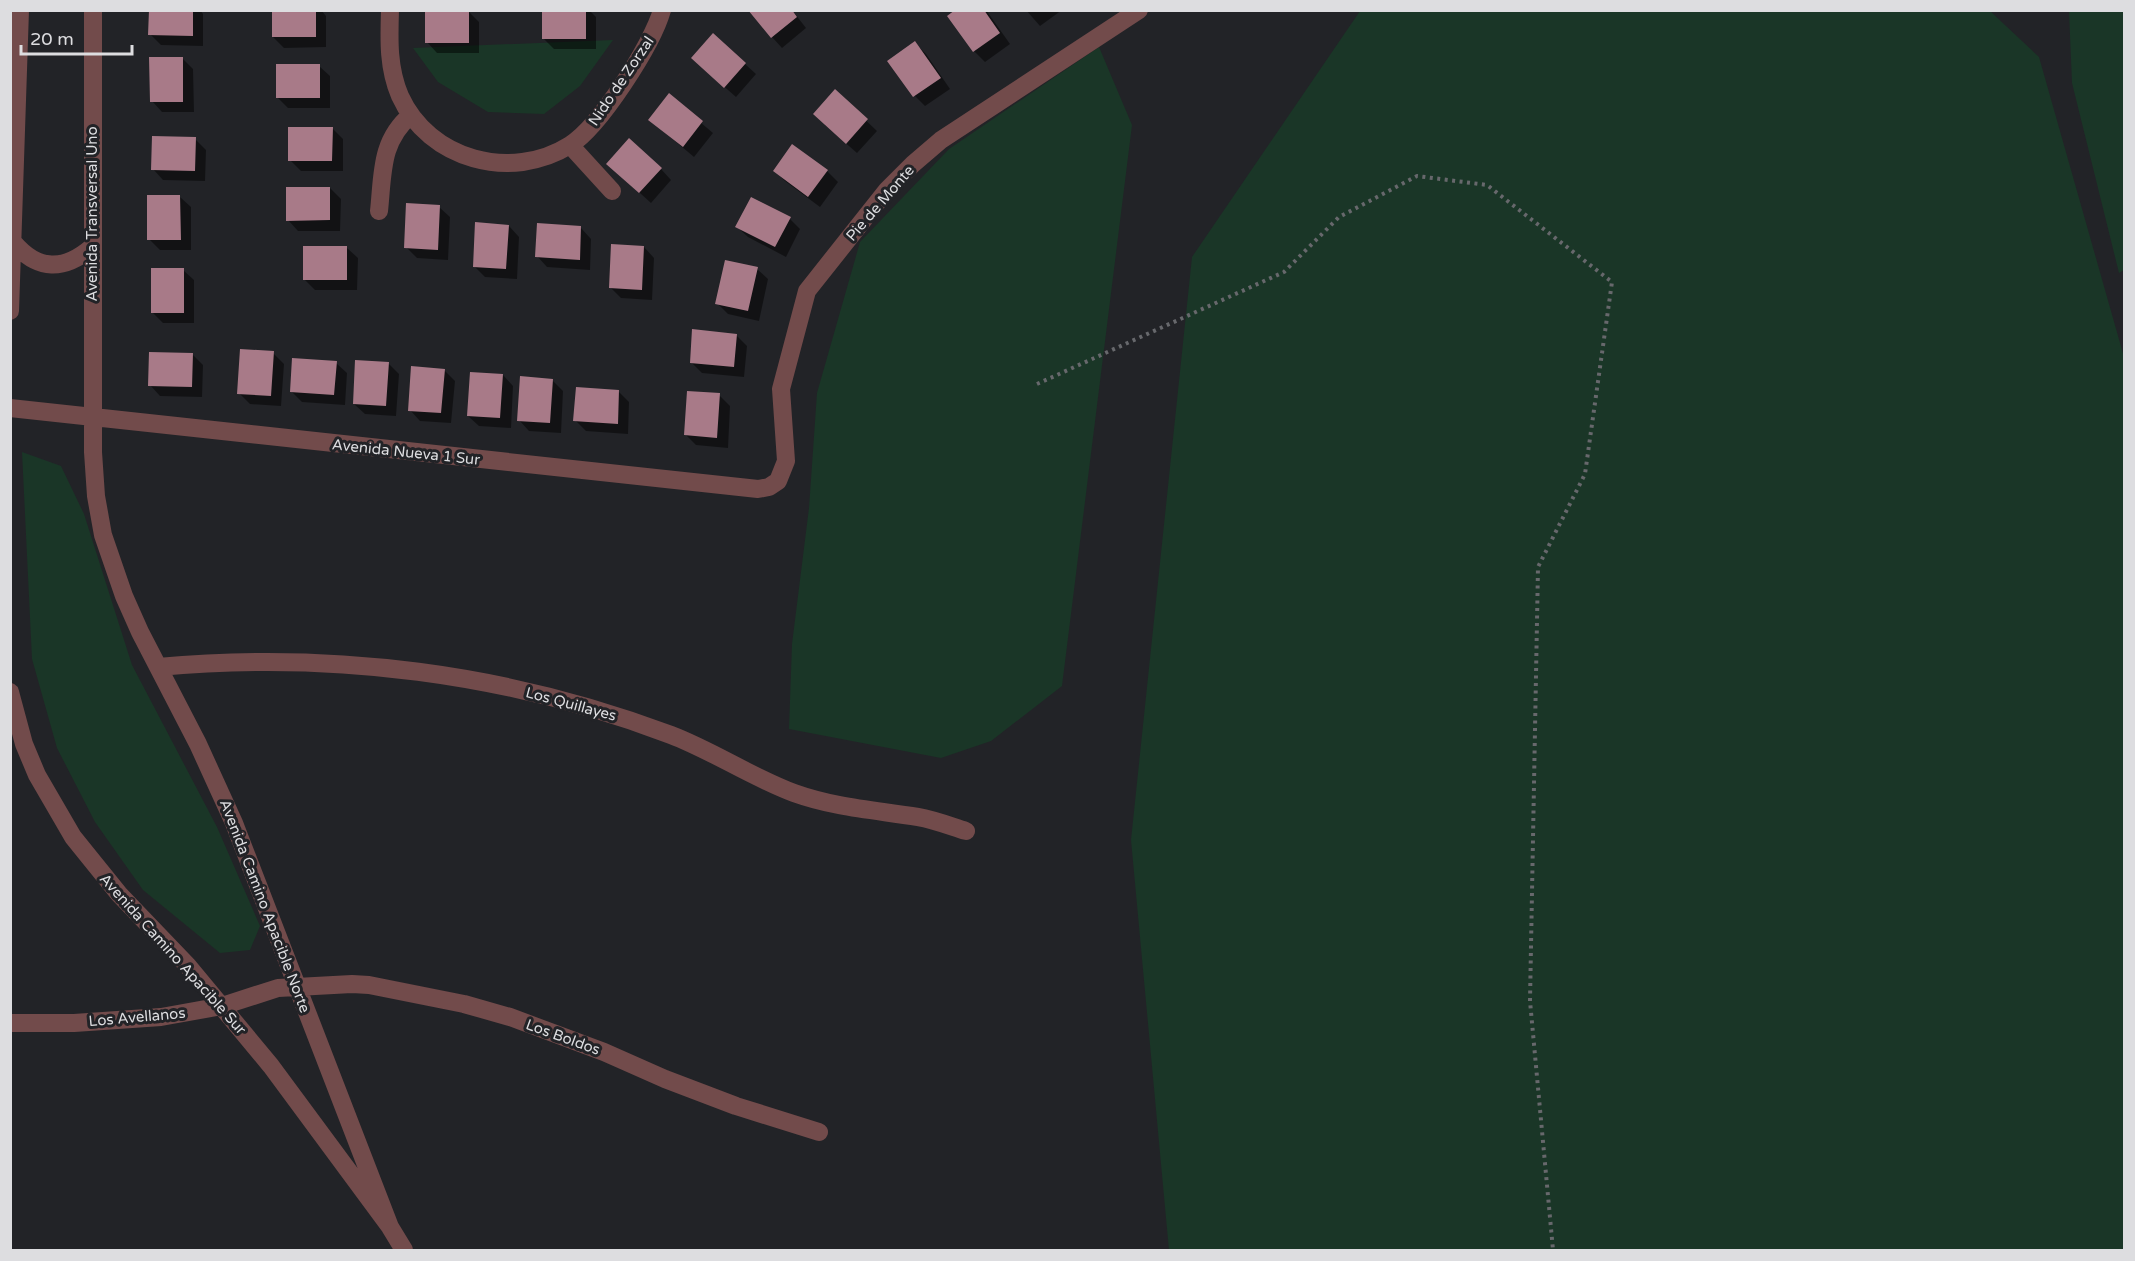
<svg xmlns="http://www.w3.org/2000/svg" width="2135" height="1261" font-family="'Varela Round',sans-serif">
<rect width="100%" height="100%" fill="#222327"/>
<!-- green -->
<path fill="#1a3627" d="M1360 11H1990L2039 57 2124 357V1250H1169L1131 840 1192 257Z
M2069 11H2124V270L2119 273 2072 83Z
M613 40 580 86 544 114 488 112 438 82 413 48Z
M1099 47 1132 125 1062 686 991 741 941 758 789 729 792 644 809 508 817 393 860 242 949 149Z
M22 452 61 466 84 514 132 665 217 827 260 926 250 950 220 953 143 890 95 822 57 748 32 659Z"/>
<!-- shadow -->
<path fill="#0007" d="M150 10H200L203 14V46L161 45 150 34Z
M273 10H321L326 16V47L284 48 273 37Z
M543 10H589L596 17V49H554L543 38Z
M792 10 806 28 782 48 772 37Z
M958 10H986L1010 44 985 62 974 51 949 16Z
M1026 10H1062L1040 26Z
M468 11 479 22V53H437L427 42Z
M915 43 926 54 950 89 925 106 915 96Z
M183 59 193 69 194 112H162L152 101Z
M745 64 756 74 736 97 703 68Z
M319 66 330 76V108H288L277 97Z
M835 91 877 131 857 153 825 125Z
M669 96 713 133 694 157 650 120Z
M332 128 343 139V171H301L290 160Z
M195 139 206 150 205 181 163 180 153 169Z
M793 146 827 171 838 182 820 207 785 181 775 171Z
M661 169 671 180 651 203 619 174Z
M330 188 341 199 340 231H298L288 220Z
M180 197 191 207V250H160L149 239Z
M439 207 450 217 448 260 417 258 406 247Z
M790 219 800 229 786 257 748 237 737 227Z
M509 226 519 237 517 279 485 277 474 266Z
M581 228 591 239 590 270 547 267 537 256Z
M644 247 654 258 652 300 621 298 610 287Z
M347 248 358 258 357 290H315L304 279Z
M757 269 768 279 759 321 728 314 717 303Z
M183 270 194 280V323H163L152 312Z
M736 335 747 346 744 377 702 373 691 362Z
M273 353 284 364 281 406 250 404 239 393Z
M193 355 203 365 202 397 160 396 150 385Z
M336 363 347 373 345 405 302 402 292 392Z
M388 363 399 374 396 416 365 414 354 404Z
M444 370 455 381 451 423 420 421 410 410Z
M503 375 513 386 511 428 479 426 468 416Z
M552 380 563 391 561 433 529 431 519 420Z
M619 392 629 402 628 434 586 431 575 420Z
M719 395 730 406 728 448 696 445 686 435Z"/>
<!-- building -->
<path fill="#a87a88" d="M149 10H193V36L148 35Z
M272 10H316V37H272Z
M425 10H469V43H425Z
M542 10H586V39H542Z
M748 10H792L797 17 771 38Z
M955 10H984L1000 33 973 52 947 16Z
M713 33 746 63 724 88 691 58Z
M915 41 941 78 913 97 887 61Z
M149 57H183V102H150Z
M276 64H320V98H276Z
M835 89 868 119 846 144 813 114Z
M669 93 703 121 683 147 648 120Z
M288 127H333L332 161H288Z
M152 136 196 137 195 171 151 170Z
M629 138 662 168 639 193 606 164Z
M792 144 828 170 808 197 773 171Z
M286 187H330V220L286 221Z
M147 195H180L181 240H147Z
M751 197 791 217 775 247 735 227Z
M406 203 440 205 438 250 404 248Z
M475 222 509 225 506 269 473 267Z
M537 223 581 226 580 260 535 257Z
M611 244 644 246 642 290 609 288Z
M303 246H347V280H303Z
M725 260 758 267 748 311 715 304Z
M151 268H184V313H151Z
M692 329 737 334 734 367 690 363Z
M240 349 274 351 271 396 237 394Z
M149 352 193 353 192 387 148 386Z
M292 358 337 361 334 395 290 392Z
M355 360 389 362 386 406 353 404Z
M411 366 445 369 441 413 408 411Z
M470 372 503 374 500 418 467 416Z
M520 376 553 379 550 423 517 421Z
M576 387 619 390 618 424 573 421Z
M687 391 720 393 717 438 684 435Z"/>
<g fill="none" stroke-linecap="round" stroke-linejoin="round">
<!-- path -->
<path stroke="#67686c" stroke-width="4" stroke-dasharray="3 4.5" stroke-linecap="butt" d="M1037 384 1284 272 1339 217 1417 176 1487 185 1612 282 1585 474 1538 567 1530 1001 1553 1250"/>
<!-- minor -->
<path stroke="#724b4b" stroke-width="18" d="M93 10V452L96 496 103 535 124 596 140 632 198 744 234 823 390 1227
M390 10C389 40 388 68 400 96 429 160 511 182 570 145 600 126 652 45 662 10
M570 145 612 191
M379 211C383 174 380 141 411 115
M14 243C38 271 64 271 92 247
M10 311 20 10
M10 408 758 489 769 487 778 481 786 461 781 389 807 291 887 190 913 164 941 140 1139 10
M158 667C332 651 507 673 671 735 713 751 751 777 794 793 836 808 875 810 918 817 935 820 950 826 966 831
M10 692 24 744 37 775 73 837 119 894 188 966 271 1066 390 1227 404 1250
M10 1023H74L161 1017 222 1006 278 988 352 984 369 985 464 1004 510 1017 604 1052 665 1079 736 1106 819 1132"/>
</g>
<g text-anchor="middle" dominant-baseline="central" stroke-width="6" stroke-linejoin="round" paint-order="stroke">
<!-- street labels -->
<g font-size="15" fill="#dddde0" stroke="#222327">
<text transform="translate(621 81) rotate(-56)">Nido de Zorzal</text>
<text transform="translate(880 203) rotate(-49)">Pie de Monte</text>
<text transform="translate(92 214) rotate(-90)">Avenida Transversal Uno</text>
<text transform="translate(406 452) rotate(6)">Avenida Nueva 1 Sur</text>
<text transform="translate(571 704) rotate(15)">Los Quillayes</text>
<text transform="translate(265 906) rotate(69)">Avenida Camino Apacible Norte</text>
<text transform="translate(173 954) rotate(48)">Avenida Camino Apacible Sur</text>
<text transform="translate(137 1017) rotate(-5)">Los Avellanos</text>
<text transform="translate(563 1037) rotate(20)">Los Boldos</text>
</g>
</g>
<!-- border -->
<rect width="2135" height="1261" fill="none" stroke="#dddde0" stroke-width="24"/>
<!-- scale -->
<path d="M21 45v9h111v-9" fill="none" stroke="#dddde0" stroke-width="3"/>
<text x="30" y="45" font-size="18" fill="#dddde0" stroke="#222327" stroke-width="4.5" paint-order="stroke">20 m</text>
</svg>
